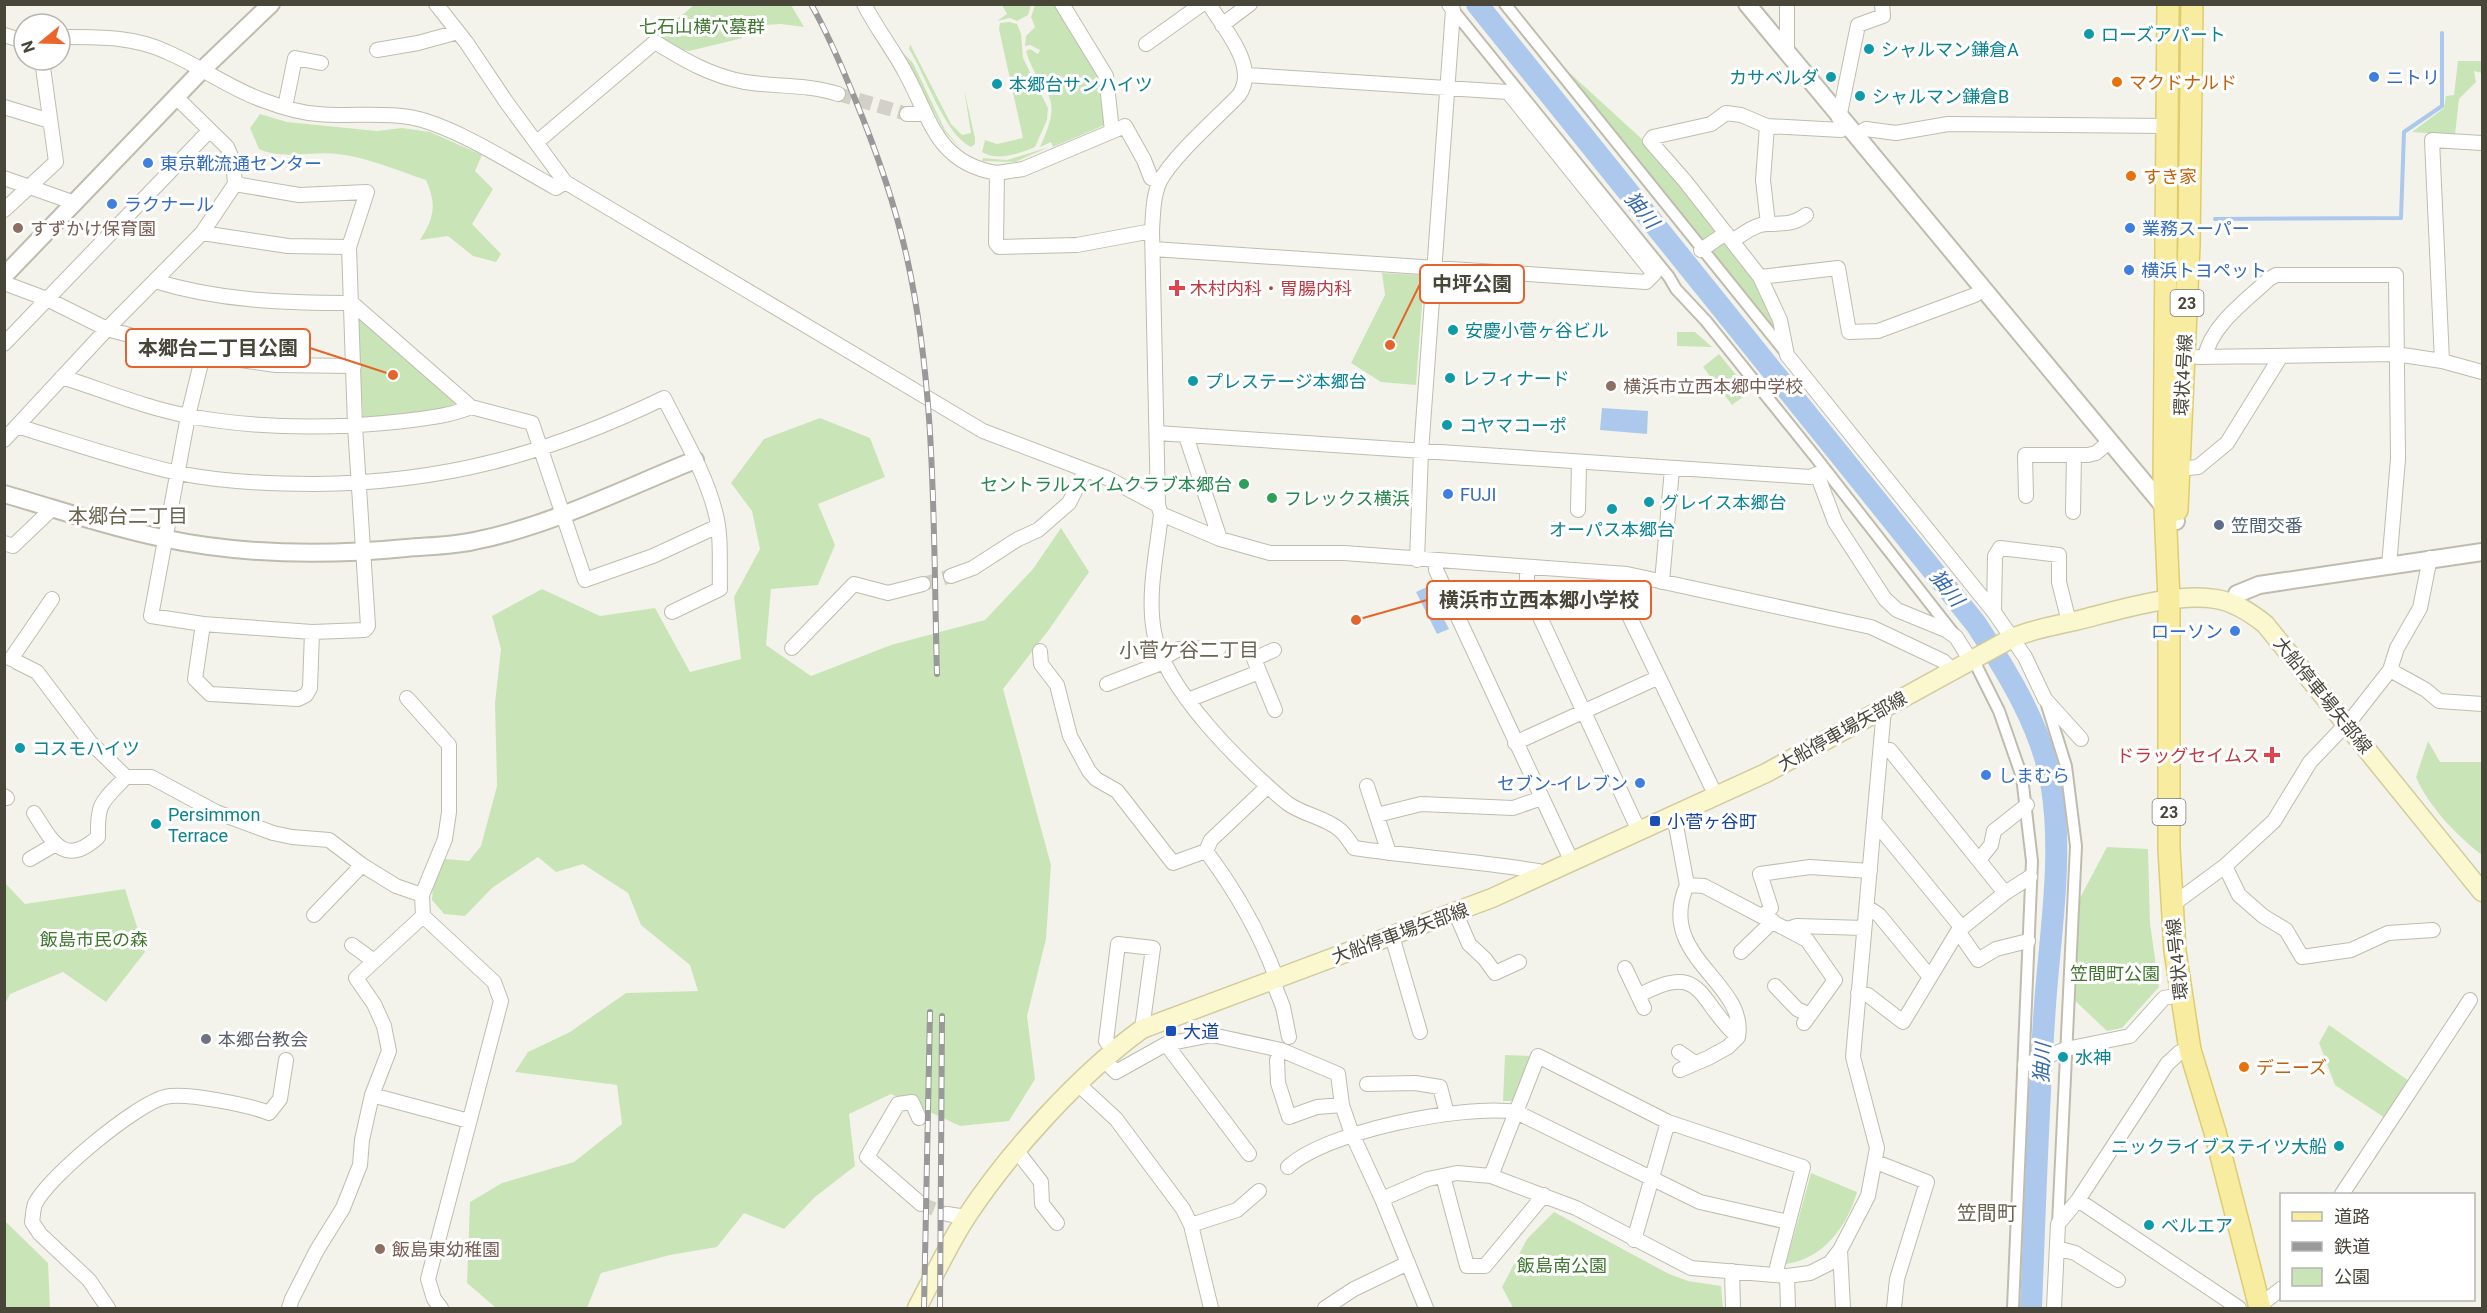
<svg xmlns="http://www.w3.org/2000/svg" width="2487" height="1313" font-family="Roboto,'Noto Sans JP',sans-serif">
<rect width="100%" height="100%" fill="#f4f3eb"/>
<!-- green -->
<path fill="#c9e5b7" d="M694 5H791L804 27 781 24 765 25 739 39 689 51 672 48 657 36Z
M1002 5H1031L1028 15 1017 21 1010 18 997 21 1007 14Z
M1035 5H1059L1102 78 1107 124 1053 147 1051 142 1040 147C1067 89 1040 98 1026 51L1030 49 1038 54 1040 50 1030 45 1025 46 1026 36 1035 27 1031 17Z
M1009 22 1017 24 1021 34 1023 58 1048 108 1047 120 1035 147C1020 153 998 162 982 152L985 140 997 144 1023 138 999 29 1000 23Z
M910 44 951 124 962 135 971 133 964 89 975 138V144L971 147C945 135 925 74 909 49Z
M901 51 913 63 945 130 964 152 944 131Z
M1550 55 1644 141 1721 233 1702 246Z
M2458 61H2482V73L2474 71 2476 82 2459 99 2455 135 2412 132 2444 108 2446 96 2454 95Z
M260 114 287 122 377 131 402 128 430 132 482 155 475 171 493 189 472 224 501 254 496 262 473 256 448 236 420 240C434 218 437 205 426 180 398 171 367 157 337 154 311 151 282 160 259 149L250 128Z
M1049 147 1015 162 982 161 983 158 1007 160Z
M1725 238 1761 289 1782 344 1705 250Z
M1382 273 1422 275 1424 278 1416 385 1381 382 1351 363 1385 295Z
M359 317 455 398 456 405C434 418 389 416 363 418L357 321Z
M1677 332H1695L1712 347 1677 346Z
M1719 354 1750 392 1732 405 1703 367Z
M820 418 870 438 885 477 818 504 835 545 818 585 771 589 766 645 811 676 891 645 985 620 1033 569 1061 528 1089 572 1048 631 1003 689 1051 865 1046 939 1027 1016 1035 1079 1009 1121 960 1126 891 1094 849 1114 855 1166 815 1197 784 1229 744 1213 717 1247 670 1255 601 1273 587 1308H496L467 1283 470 1202 502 1183 574 1162 622 1124 617 1085 515 1072 528 1052 570 1032 626 993 698 991 690 965 641 925 628 893 583 864 556 872 538 857 492 888 465 916 444 914 432 900 433 885 445 859 469 861 481 846 497 786 495 703 501 649 492 616 542 589 600 616 655 608 690 672 741 659 734 597 760 549 752 511 731 483 764 439Z
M2428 741 2440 762H2482V855C2458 837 2428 806 2416 777Z
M2107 847 2148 849 2150 923 2159 987 2122 1028 2107 1031 2071 997 2080 898Z
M5 883 25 904 125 889 145 952 106 1002 63 972 10 994 5 1004Z
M2329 1025 2409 1081 2385 1118 2335 1085 2319 1043Z
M1505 1055 1532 1056 1513 1101H1503Z
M1811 1173 1857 1192C1847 1227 1823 1259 1786 1264Z
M1554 1212 1669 1274 1688 1281 1721 1286 1723 1308H1513L1502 1287 1527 1239Z
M4 1220 48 1263 50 1308H5Z"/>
<!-- water -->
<path fill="#acc8ec" d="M1602 408 1648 411 1647 434 1600 430Z
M1427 587 1449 629 1437 634 1416 592Z"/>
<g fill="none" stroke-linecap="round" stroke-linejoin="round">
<!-- stream -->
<path stroke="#acc8ec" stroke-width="4" d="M2215 219 2401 218 2404 132 2442 106V33"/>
<!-- river -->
<path stroke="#acc8ec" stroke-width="22" d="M1477 4 1976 624C2008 673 2043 729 2052 788 2063 859 2050 934 2045 1005 2038 1106 2035 1207 2031 1308"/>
<!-- minor-tunnel -->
<path stroke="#d2d0c7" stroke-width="14" stroke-dasharray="14 7" stroke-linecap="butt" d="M838 94 907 114
M923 584 951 576
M921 1204 947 1214"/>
<defs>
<path id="pedestrian" d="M1505 4 1787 354
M1453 10 1669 277 1676 289 1706 321 1817 459 1954 634
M1977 667 1999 711 2022 777 2032 861 2013 1308
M2047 705 2066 766 2076 846 2058 1224"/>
<path id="minor" d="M436 4 466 42 507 103 565 182 983 431 1107 478 1158 505
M864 4C876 28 893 49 905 72 931 119 936 163 997 173L996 243 999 247 1077 245 1152 231
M1062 4 1106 76 1112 131
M1209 4C1224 29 1259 67 1239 95 1218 117 1173 156 1160 181 1153 195 1153 215 1152 231L1158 505 1161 514C1157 552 1147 594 1154 632 1164 690 1243 766 1287 803 1303 815 1325 817 1340 830 1345 834 1350 842 1354 848 1415 857 1477 861 1538 871L1543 875
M1222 25 1250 4
M4 35 24 41
M60 37C97 37 133 36 167 52 200 66 230 89 265 101 281 107 301 113 318 114 348 117 379 112 409 117 452 124 516 166 556 188L565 182
M1146 44 1202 4
M377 50 418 43 458 32
M1787 53V4
M4 107 50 121
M285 107 295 58 321 63
M907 114H925
M1839 118 1858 25 1883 16 1882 4
M1846 125 1841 130 1767 126 1741 115 1726 113 1711 124 1653 137 1650 141 1685 181 1760 277 1838 268 1849 332 1878 331 1975 295 1982 289
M1767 126 1763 180 1768 224
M1856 135 1866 129 1896 133 1948 124 2167 126
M537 142 655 42C684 60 711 76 745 82 776 87 808 84 838 94
M997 173 1023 169 1125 126 1144 160 1151 178 1160 181
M4 178 75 203
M4 210 56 162 42 60
M202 233 288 246 349 247
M1732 241C1743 234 1755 224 1768 224 1785 223 1792 225 1806 215
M1153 249 1646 282 1654 274 1508 92 1247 75
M1701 250 1726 233
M1760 277 1780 320 1787 355 1994 612 2025 657 2045 699 2081 739
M155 281C219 301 286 303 352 303L471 407 532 423 585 580 653 556 718 526
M4 283 47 299 107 329 203 355 276 365 354 366
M4 344 210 130
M203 355 188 416 151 616 203 624 312 632
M2198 357 2396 354 2442 361 2482 372
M2205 357C2211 325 2247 300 2269 279L2276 275H2396L2398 459 2389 566
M2442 361 2432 140 2482 143
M62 377C103 390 146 408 189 416 259 429 334 429 404 421 426 418 450 416 471 407
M17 426C70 442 124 461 178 473 222 482 269 484 314 484 443 483 548 454 664 398 682 434 705 472 715 511 722 536 719 564 720 589L672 612
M1157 433 1810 477 1817 474 1835 522 1885 599 1897 610 1946 630 1956 637 1971 661
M1186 436 1220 539
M4 440 107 329 202 233 235 184 233 161 227 147 177 98
M2179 469 2198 467 2227 443 2281 356
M2026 496 2025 455H2088L2096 453 2109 442
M1578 510 1579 463
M2073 512 2074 455
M1161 514 1220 539 1270 553H1344L1627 574 1871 627 1943 661 1953 671
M4 543 13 546 53 508
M1417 560 1421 452 1453 10 1449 4
M1436 561V570L1572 862
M1527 567V589L1639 831
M1614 573V580L1623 603 1716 796
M951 576 973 568 1018 539 1038 530 1069 503 1085 471
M1662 582 1672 469
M1994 612 1995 556 2000 548 2059 555V582L2069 622
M203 624 195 679 210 694 298 699 306 695 310 688 312 632 365 630 368 626 355 426 349 247 367 192 299 195 235 184
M792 648 854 584 888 593 923 584
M1274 650 1254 659 1275 710
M1040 651 1041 664 1057 685 1070 736 1089 771 1096 779 1117 791 1173 863 1206 851
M1163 658 1179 649 1219 648
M11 659 52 599
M17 662 37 672 90 742 126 777H151L216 812 273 833 292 837 329 840 362 865 396 886 422 895 423 916 494 982 501 1001 428 1279 434 1299 441 1308
M2390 670 2426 690 2439 701 2482 704
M1107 684 1164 662
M407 698 449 745V812L445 839 422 895
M1188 700 1259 672
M1515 743 1657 678
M1881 749 1890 750 2005 893
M1367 786 1389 853
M1267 787 1211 840 1206 851C1235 890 1259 931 1276 977
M4 796 7 798
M34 813C52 841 64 868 98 837 97 802 102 802 126 777
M1377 815 1421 804 1513 808 1542 798
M1674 815 1687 885C1655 957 1748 982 1738 1037L1728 1047 1708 1058 1680 1070
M1875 822 1962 928
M30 859 54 845
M1979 860 1991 845 1994 831 2027 805
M2225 866 2239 895 2263 916 2286 930 2302 957 2351 950 2388 933 2433 930
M1687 885 1704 886 1807 940 1835 980 1804 1023
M2172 905 2225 866 2274 821 2310 762 2354 716 2390 670 2397 648 2420 608 2430 558
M1867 907 1879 915 1930 977
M1456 914 1469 944 1485 959 1495 973 1519 962
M314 915 362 865
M1763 916 1771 908 1760 874 1810 867 1870 871
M1787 929 1797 926 1864 928
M1958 931 1978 960 1996 949 2028 941
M1392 936 1420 1032
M352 945 374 961
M1741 952 1773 921
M1625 968 1644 1008
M1272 979 1283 1007 1289 1037
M1775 986 1797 1009 1810 1015
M1858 993 1868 995 1903 1022 1958 931 2005 893 2030 877
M1638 996C1705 959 1697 1002 1738 1037
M1166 1044 1249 1154
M1114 1050 1106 1041 1118 944 1153 948 1142 1029
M2190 1050 2180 1052 2167 1064 2078 1200 2239 1308
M1679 1052 1695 1063
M1104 1060 1116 1072 1166 1044 1212 1035 1281 1050 1338 1074 1342 1105 1352 1134 1382 1199 1426 1308
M1277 1060 1278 1083 1289 1117 1317 1107 1342 1105
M2025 1065 2066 1049 2130 1036 2164 998 2180 995
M1078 1084 1116 1119 1183 1209 1191 1225 1211 1308
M1367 1084 1415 1083 1440 1087 1447 1114
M372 1095 469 1121
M919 1118 912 1102 898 1104 867 1157 921 1204
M1017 1151 1041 1182 1042 1204 1057 1223
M1876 1162 1927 1182 1897 1279 1894 1308
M1288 1167C1327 1131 1463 1104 1516 1112L1700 1202 1788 1222
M1443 1176 1467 1266H1485L1544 1195
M1491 1176 1538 1056 1668 1122 1803 1167 1775 1275
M2342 1194 2470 1000
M1382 1199 1428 1179 1457 1173 1491 1176 1576 1208 1691 1268 1787 1276 1810 1273 1830 1263 1840 1250 1868 1196 1877 1148 1853 1057 1884 709
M947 1214 966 1217
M1191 1225 1237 1210 1259 1191
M1634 1240 1668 1122
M2057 1248 2075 1253 2118 1280
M1840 1250 1843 1308
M1732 1271 1733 1308
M1787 1276 1788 1308
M2259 1306 2282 1288
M108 1308 89 1280 40 1234 32 1222C33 1217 33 1209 35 1204 49 1176 136 1104 165 1097 185 1092 249 1105 269 1113L280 1099 286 1060
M289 1308 292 1299 317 1250 343 1208 360 1165 362 1140 372 1095 389 1051 384 1026 374 1004 356 978 423 916
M1325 1308 1354 1289 1408 1263
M2054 1308 2058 1224 2078 1200"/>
<path id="tertiary" d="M1747 4 2176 521
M4 276 201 71 271 4
M4 494C57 509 108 527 162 538 242 555 325 556 406 548 428 546 452 546 474 541 550 526 623 489 695 460
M2234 605 2237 594 2259 585 2482 552"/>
<path id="secondary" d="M917 1308C933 1278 948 1245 967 1216 1010 1151 1080 1074 1142 1029L1492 898 1766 773 2012 638C2033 629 2053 626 2075 621 2116 611 2174 592 2216 599 2235 602 2251 613 2265 624L2482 892"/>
<path id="primary" d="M2168 4 2164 485 2169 600V849L2175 951 2190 1050 2215 1132 2260 1308
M2177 510 2189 245 2192 4"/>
</defs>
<!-- pedestrian casing -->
<use href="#pedestrian" stroke="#bfbcae" stroke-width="14"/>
<!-- minor casing -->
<use href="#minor" stroke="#bfbcae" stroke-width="16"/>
<!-- tertiary casing -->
<use href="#tertiary" stroke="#bfbcae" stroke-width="20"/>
<!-- secondary casing -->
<use href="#secondary" stroke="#d1cb9e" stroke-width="21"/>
<!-- primary casing -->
<use href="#primary" stroke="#ddcd71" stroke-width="24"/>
<!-- pedestrian -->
<use href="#pedestrian" stroke="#fff" stroke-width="10"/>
<!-- minor -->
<use href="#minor" stroke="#fff" stroke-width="14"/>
<!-- tertiary -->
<use href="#tertiary" stroke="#fff" stroke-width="16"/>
<!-- secondary -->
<use href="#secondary" stroke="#fbf7ce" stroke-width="18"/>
<!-- primary -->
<use href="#primary" stroke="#f8eca1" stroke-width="21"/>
<defs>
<path id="rail" d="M811 4C828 34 842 67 855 99 876 150 895 204 907 258 937 394 933 536 937 674
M924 1308 930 1012
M940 1308 942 1016"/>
</defs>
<!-- rail casing -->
<use href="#rail" stroke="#999" stroke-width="6"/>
<!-- rail -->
<use href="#rail" stroke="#fff" stroke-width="4" stroke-dasharray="11" stroke-linecap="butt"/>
</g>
<!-- markers -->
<g fill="#0f9aa8" stroke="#fff" stroke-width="2">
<circle cx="2089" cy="34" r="6"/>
<circle cx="1869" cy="49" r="6"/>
<circle cx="1831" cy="77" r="6"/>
<circle cx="997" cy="84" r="6"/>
<circle cx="1860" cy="96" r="6"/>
<circle cx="1453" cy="330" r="6"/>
<circle cx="1450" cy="378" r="6"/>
<circle cx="1193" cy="381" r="6"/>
<circle cx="1447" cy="425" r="6"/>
<circle cx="1649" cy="502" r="6"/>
<circle cx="1612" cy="509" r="6"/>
<circle cx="20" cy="748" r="6"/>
<circle cx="156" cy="824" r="6"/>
<circle cx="2063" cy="1057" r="6"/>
<circle cx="2339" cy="1146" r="6"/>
<circle cx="2149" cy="1225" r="6"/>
</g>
<g fill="#3f7fe0" stroke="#fff" stroke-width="2">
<circle cx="2374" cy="77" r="6"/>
<circle cx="148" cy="163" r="6"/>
<circle cx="112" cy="204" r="6"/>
<circle cx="2130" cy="228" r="6"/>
<circle cx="2129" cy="270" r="6"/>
<circle cx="1448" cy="494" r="6"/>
<circle cx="2235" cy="631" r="6"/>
<circle cx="1986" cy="775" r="6"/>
<circle cx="1640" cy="783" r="6"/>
</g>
<g fill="#e8710a" stroke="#fff" stroke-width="2">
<circle cx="2117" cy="82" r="6"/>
<circle cx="2131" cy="176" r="6"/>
<circle cx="2244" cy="1067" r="6"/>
</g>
<g fill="#8d6e63" stroke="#fff" stroke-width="2">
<circle cx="18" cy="228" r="6"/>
<circle cx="1611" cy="386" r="6"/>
<circle cx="380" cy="1249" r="6"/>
</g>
<g fill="#e0444e" stroke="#fff" stroke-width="2">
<path d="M1174 279h6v6h6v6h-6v6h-6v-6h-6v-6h6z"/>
<path d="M2269 746h6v6h6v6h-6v6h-6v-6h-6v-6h6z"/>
</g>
<g fill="#2e9e5b" stroke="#fff" stroke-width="2">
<circle cx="1244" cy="484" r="6"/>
<circle cx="1272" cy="498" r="6"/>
</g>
<circle fill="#5c6f8a" stroke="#fff" stroke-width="2" cx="2219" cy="525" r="6"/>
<g fill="#1a4fb4" stroke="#fff" stroke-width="2">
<rect x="1649" y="815" width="12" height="12" rx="3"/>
<rect x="1165" y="1025" width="12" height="12" rx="3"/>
</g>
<circle fill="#6b7280" stroke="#fff" stroke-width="2" cx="206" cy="1039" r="6"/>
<g text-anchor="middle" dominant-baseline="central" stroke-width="6" stroke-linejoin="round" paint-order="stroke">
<!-- shield labels -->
<g fill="#fff" stroke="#7f7d74" stroke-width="1.5">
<rect x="2170.5" y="290" width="33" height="26" rx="4.5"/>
<rect x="2152.5" y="799" width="33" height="26" rx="4.5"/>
</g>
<g font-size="16" font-weight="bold" fill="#484539">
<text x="2187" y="303">23</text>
<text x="2169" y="812">23</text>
</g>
<!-- park labels -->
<g font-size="18" fill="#3f772f" stroke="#fff">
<text x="702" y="26">七石山横穴墓群</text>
<text x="94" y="939">飯島市民の森</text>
<text x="2115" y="973">笠間町公園</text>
<text x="1562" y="1265">飯島南公園</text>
</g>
<!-- culture labels -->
<g font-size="18" fill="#0d838f" stroke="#fff" text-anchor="start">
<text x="2101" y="34">ローズアパート</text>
<text x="1881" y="49">シャルマン鎌倉A</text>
<text x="1819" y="77" text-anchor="end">カサベルダ</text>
<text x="1009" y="84">本郷台サンハイツ</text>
<text x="1872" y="96">シャルマン鎌倉B</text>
<text x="1465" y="330">安慶小菅ヶ谷ビル</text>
<text x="1462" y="378">レフィナード</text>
<text x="1205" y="381">プレステージ本郷台</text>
<text x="1459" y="425">コヤマコーポ</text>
<text x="1661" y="502">グレイス本郷台</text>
<text x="1612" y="529" text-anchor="middle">オーパス本郷台</text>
<text x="32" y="748">コスモハイツ</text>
<text x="168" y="814">Persimmon<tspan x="168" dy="21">Terrace</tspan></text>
<text x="2075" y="1057">水神</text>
<text x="2327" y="1146" text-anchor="end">ニックライブステイツ大船</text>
<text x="2161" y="1225">ベルエア</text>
</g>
<!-- shop labels -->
<g font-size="18" fill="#366cbe" stroke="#fff" text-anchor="start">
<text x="2386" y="77">ニトリ</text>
<text x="160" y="163">東京靴流通センター</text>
<text x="124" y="204">ラクナール</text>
<text x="2142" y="228">業務スーパー</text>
<text x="2141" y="270">横浜トヨペット</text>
<text x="1460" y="494">FUJI</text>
<text x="2223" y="631" text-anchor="end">ローソン</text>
<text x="1998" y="775">しまむら</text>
<text x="1628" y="783" text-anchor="end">セブン-イレブン</text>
</g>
<!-- food labels -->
<g font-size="18" fill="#c56008" stroke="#fff" text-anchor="start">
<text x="2129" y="82">マクドナルド</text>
<text x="2143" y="176">すき家</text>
<text x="2256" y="1067">デニーズ</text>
</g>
<!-- education labels -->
<g font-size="18" fill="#785e54" stroke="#fff" text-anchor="start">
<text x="30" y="228">すずかけ保育園</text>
<text x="1623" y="386">横浜市立西本郷中学校</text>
<text x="392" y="1249">飯島東幼稚園</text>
</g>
<!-- health labels -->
<g font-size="18" fill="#be3a42" stroke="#fff" text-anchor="start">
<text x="1190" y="288">木村内科・胃腸内科</text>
<text x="2260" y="755" text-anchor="end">ドラッグセイムス</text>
</g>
<!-- street labels -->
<g font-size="18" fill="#484539" stroke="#fff">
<text transform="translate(2183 375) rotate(-87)">環状4号線</text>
<text transform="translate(2323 695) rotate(51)">大船停車場矢部線</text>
<text transform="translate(1842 731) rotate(-29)">大船停車場矢部線</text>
<text transform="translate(1400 933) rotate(-20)">大船停車場矢部線</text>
<text transform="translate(2177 959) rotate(-96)">環状4号線</text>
</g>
<!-- leisure labels -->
<g font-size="18" fill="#27864d" stroke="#fff" text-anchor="end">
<text x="1232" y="484">セントラルスイムクラブ本郷台</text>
<text x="1284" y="498" text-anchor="start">フレックス横浜</text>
</g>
<!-- service labels -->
<g font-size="18" fill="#4e5e75" stroke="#fff" text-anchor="start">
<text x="2231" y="525">笠間交番</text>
</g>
<!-- transit labels -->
<g font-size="18" fill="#164399" stroke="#fff" text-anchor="start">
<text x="1667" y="821">小菅ヶ谷町</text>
<text x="1183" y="1031">大道</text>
</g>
<!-- worship labels -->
<g font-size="18" fill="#5b616d" stroke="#fff" text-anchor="start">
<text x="218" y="1039">本郷台教会</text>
</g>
<!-- water labels -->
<g font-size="20" font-style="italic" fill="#386aae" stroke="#fff">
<text transform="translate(1642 210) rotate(51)">㹨川</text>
<text transform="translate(1947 588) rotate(51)">㹨川</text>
<text transform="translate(2042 1063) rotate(-87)">㹨川</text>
</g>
<!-- neighbourhood labels -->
<g font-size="20" fill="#6a6451" stroke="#fff">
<text x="128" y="516">本郷台二丁目</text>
<text x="1189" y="650">小菅ケ谷二丁目</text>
<text x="1987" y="1213">笠間町</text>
</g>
</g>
<!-- callouts -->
<path fill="none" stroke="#e4642c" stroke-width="2" d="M1390 345L1420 284M393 375L310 348M1356 620L1427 600"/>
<g fill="#e4642c" stroke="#fff" stroke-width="2">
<circle cx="1390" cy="345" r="6"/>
<circle cx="393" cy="375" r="6"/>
<circle cx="1356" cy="620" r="6"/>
</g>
<g fill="#fff" stroke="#e4642c" stroke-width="2">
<rect x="1420" y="265" width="104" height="38" rx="6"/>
<rect x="126" y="329" width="184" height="38" rx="6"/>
<rect x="1427" y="581" width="224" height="38" rx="6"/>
</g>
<g font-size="20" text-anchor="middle" font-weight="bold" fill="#484539">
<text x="1472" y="291">中坪公園</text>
<text x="218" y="355">本郷台二丁目公園</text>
<text x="1539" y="607">横浜市立西本郷小学校</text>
</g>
<!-- border -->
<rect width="2487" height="1313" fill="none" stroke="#484539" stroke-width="12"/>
<!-- legend -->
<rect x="2280" y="1193" width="195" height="108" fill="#ffffff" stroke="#b6b5b0" stroke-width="1.5"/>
<rect x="2292" y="1212" width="30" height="9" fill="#f8eca1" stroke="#b6b5b0" stroke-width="1.5"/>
<text x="2334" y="1223" font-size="18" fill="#484539">道路</text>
<rect x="2292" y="1242" width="30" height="9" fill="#999999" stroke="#b6b5b0" stroke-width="1.5"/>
<text x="2334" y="1253" font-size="18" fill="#484539">鉄道</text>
<rect x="2292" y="1268" width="30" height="18" fill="#c9e5b7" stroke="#b6b5b0" stroke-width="1.5"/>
<text x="2334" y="1283" font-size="18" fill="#484539">公園</text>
<!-- north arrow -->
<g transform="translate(42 42) rotate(251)"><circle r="28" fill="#ffffff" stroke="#b6b5b0" stroke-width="1.5"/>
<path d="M0-4.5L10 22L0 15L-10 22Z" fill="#ec662b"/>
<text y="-9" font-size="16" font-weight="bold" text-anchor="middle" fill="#484539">N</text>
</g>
</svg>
